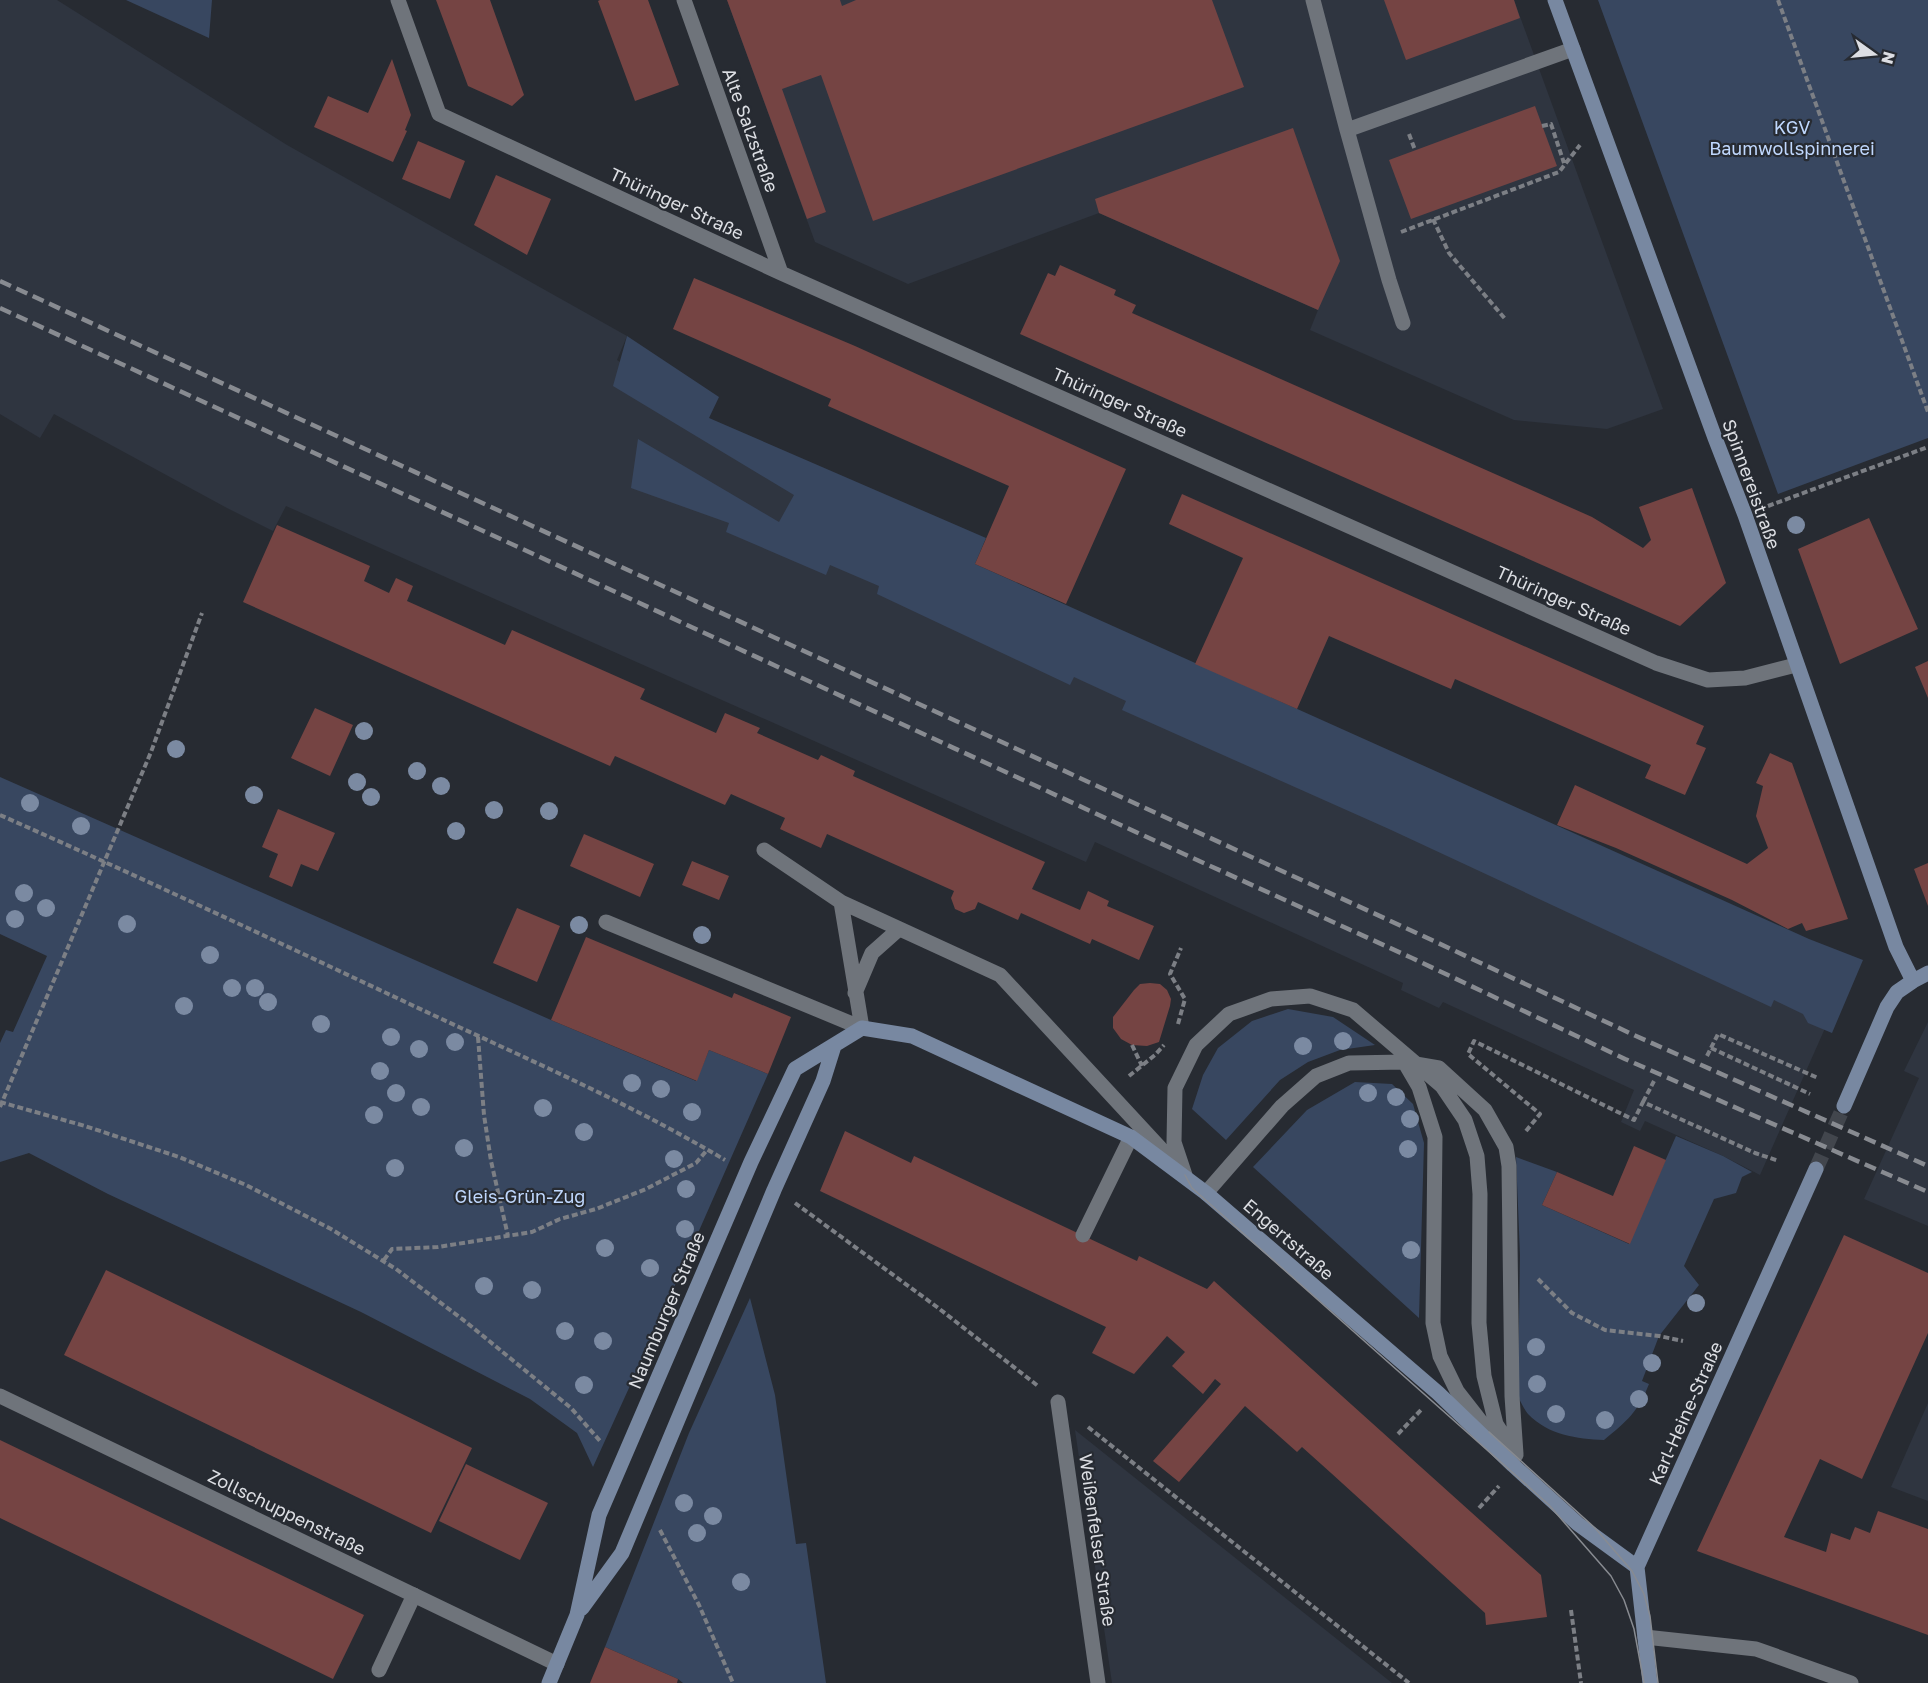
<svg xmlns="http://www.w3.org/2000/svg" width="1928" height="1683" font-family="'Golos Text',sans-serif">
<rect width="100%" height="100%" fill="#272b32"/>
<!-- built -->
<path fill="#2f3540" d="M0 0H57L287 145 627 336 617 360 709 418 1198 698 1830 1017 1760 1175 1723 1156 1645 1121 1640 1131 1621 1122 1634 1090 1443 1002 1439 1008 1401 990 1403 983 1095 842 1086 862 286 506 273 531 227 508 54 414 40 438 0 414Z
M727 0H1514L1663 409 1607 429 1514 420 1310 330 1318 310 1099 213 908 284 815 242Z
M1928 1022V1226L1864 1199 1919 1078 1904 1071Z
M1928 1403V1501L1891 1487Z
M1075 1430 1392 1683H1112Z"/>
<!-- green -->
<path fill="#384760" d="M126 0H212L209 38Z
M1598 0H1928V438L1778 494Z
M627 336 719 397 709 418 986 538 975 564 1809 939 1863 960 1832 1033 1808 1023 1803 1014 1774 1000 1771 1007 1389 829 1122 710 1126 701 1074 677 1070 685 877 594 879 586 830 565 826 575 726 532 729 523 631 488 638 439 779 522 794 495 613 386Z
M0 777 551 1020 696 1081 709 1050 768 1074 654 1333 593 1467 577 1433 530 1399 361 1312 108 1194 29 1153 0 1162V1043L6 1030 13 1032 47 956 0 934Z
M1288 1009 1333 1017 1375 1045 1340 1050 1308 1062 1280 1080 1226 1140 1192 1109 1203 1075 1218 1048 1252 1021Z
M1355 1082 1392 1084 1413 1104 1424 1143 1419 1318 1253 1167 1307 1110Z
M1676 1136 1723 1156 1752 1172 1742 1177 1736 1193 1714 1199 1684 1266 1699 1285 1659 1336 1642 1381 1649 1384C1638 1412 1627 1421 1604 1440 1577 1439 1548 1435 1528 1414 1524 1409 1521 1402 1518 1397L1520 1255 1516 1157 1557 1172 1542 1205 1629 1244Z
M750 1298 775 1395 796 1544 806 1543 826 1683H683L678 1679 605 1647 689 1433Z"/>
<!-- building -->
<path fill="#754443" d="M436 0H490L524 95 512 106 468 86Z
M600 0H648L679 85 635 101 598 1Z
M727 0H840L842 6 856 0H1212L1244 87 873 221 821 75 782 89 826 212 807 219Z
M1384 0H1514L1520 18 1406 60Z
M392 59 411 115 405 130 407 131 393 162 314 127 328 96 368 113Z
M1535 106 1557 166 1411 219 1389 160Z
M1293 128 1340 261 1318 310 1099 213 1095 199Z
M418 141 465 161 450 199 402 179Z
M496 175 551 199 527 255 474 225Z
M1060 265 1116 290 1114 295 1136 305 1132 313 1592 517 1643 548 1651 540 1639 507 1692 488 1726 583 1680 626 1020 334 1048 273 1055 276Z
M694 278 855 346 1126 469 1066 604 975 564 1009 486 828 406 831 399 673 329Z
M1182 494 1704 726 1696 744 1706 748 1685 795 1645 778 1651 765 1455 679 1451 689 1329 636 1297 709 1195 664 1243 558 1169 524Z
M1869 518 1918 629 1840 664 1798 549Z
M277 525 370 566 364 581 389 593 396 578 413 586 407 601 505 645 512 630 645 689 640 699 716 733 725 713 760 728 757 733 818 760 821 755 855 771 853 776 1045 862 1032 889 1080 910 1088 891 1109 901 1107 906 1154 926 1139 960 1092 939 1090 944 1021 913 1018 920 978 902 975 909 964 913 955 909 951 898 954 891 827 834 821 848 780 829 785 818 731 794 725 805 615 756 610 766 243 602Z
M1928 661V698L1915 667Z
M315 708 353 725 330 776 291 758Z
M1770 753 1792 763 1848 919 1806 931 1802 923 1788 929 1732 900 1616 848 1557 825 1575 785 1747 864 1768 848 1756 816 1763 786 1756 783Z
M278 809 335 833 318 871 301 864 292 887 269 877 278 854 262 847Z
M584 834 654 864 640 897 570 866Z
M692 861 729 876 719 900 682 885Z
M1928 863V906L1914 869Z
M517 908 560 926 537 982 493 963Z
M586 937 732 998 734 993 791 1017 768 1074 709 1050 697 1081 551 1020Z
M1150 983 1160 984 1167 990 1171 999 1170 1006 1159 1042 1147 1046 1132 1045 1121 1039 1113 1028V1017L1134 990 1140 984Z
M845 1131 911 1163 914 1156 1137 1261 1139 1256 1207 1289 1214 1281 1541 1575 1547 1617 1486 1625 1485 1613 1331 1473 1302 1447 1297 1452 1245 1406 1179 1482 1153 1461 1221 1384 1215 1379 1203 1394 1172 1366 1185 1352 1167 1336 1134 1374 1092 1353 1106 1327 820 1191Z
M1634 1146 1666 1160 1630 1244 1542 1205 1557 1172 1613 1196Z
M1844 1235 1928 1273V1333L1862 1479 1820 1459 1784 1537 1826 1552 1831 1533 1850 1540 1855 1527 1870 1533 1878 1511 1928 1529V1635L1697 1551Z
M106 1270 472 1448 431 1533 64 1355Z
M0 1440 364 1615 333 1679 0 1518Z
M466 1464 548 1503 520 1560 439 1521Z
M605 1647 678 1679 677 1683H590Z"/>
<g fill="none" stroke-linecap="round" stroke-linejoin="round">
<!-- secondary-tunnel -->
<path stroke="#42464d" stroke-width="15" stroke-dasharray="15 8" stroke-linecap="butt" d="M1816 1169 1844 1106"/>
<!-- path -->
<path stroke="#7c7f85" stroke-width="4" stroke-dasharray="6 3" stroke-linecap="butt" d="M1778 0 1928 412
M1542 126 1551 124 1564 163
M1409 134 1415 150
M1433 219 1449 253 1506 320
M1401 232 1559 172 1580 145
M1768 506 1928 447
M0 815C140 877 278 942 416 1007 520 1056 626 1101 725 1160
M1178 1024 1185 999 1170 974 1181 948
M478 1037 484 1115 491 1161 508 1236
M1132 1045 1142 1066
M1711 1048 1810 1094
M1707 1056 1718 1034 1818 1078
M1129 1076 1155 1055 1164 1045
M0 1102 85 1126 179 1157 246 1185 331 1229 396 1269 466 1322 571 1408 600 1441
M1643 1102 1654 1081
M0 1107 151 752 202 613
M1526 1131 1540 1114 1468 1054 1474 1041 1634 1120 1643 1102 1755 1153 1779 1161
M795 1203 937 1307 1038 1386
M384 1260 392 1249 438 1247 532 1232 560 1219 596 1209 646 1189 696 1163 707 1150
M1538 1279 1572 1313 1605 1330 1659 1336 1683 1341
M1088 1427 1409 1683
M1398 1434 1421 1410
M1479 1508 1499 1486
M660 1530 699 1605 733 1683
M1571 1610 1581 1683"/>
<!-- lane -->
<path stroke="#6f747b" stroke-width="15" d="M1313 0 1347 130 1573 49
M1347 130 1389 280 1403 323
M764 850 841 902 862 1028
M841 902 1000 975 1175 1164
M606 922 862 1028
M855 993 872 953 899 929
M1402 1058 1419 1087 1435 1137 1433 1323 1440 1356 1457 1391 1489 1432 1496 1444
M1185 1175 1174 1142 1175 1088 1196 1045 1229 1014 1271 999 1310 996 1353 1010 1442 1086 1465 1120 1477 1156 1480 1194 1479 1323 1484 1376 1496 1424 1516 1455
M1206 1193 1282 1106 1316 1076 1349 1063 1404 1062 1439 1068 1485 1110 1506 1147 1509 1166 1512 1396 1516 1454
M379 1670 414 1595"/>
<!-- street -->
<path stroke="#6f747b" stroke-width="15" d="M398 0 439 114 781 273 1656 663 1708 680 1745 678 1796 665
M684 0 781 273
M1083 1235 1131 1137
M0 1396 557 1664
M1058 1402 1098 1683
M1645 1637 1756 1649 1851 1683"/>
<!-- secondary -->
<path stroke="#7888a1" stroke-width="15" d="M1555 0 1715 438 1745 515 1896 947 1913 981
M1844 1106 1887 1007 1897 992 1913 981 1928 973
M582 1608 622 1553 774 1190 823 1081 834 1046
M549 1683 577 1615 599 1515 751 1162 795 1069 862 1028 912 1036 1131 1137 1206 1193 1438 1393 1513 1465 1578 1524 1637 1567
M1650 1683 1637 1567 1816 1169"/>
<!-- tram -->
<path stroke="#888b91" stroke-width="1.5" d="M1185 1175 1192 1188 1549 1505 1611 1576 1624 1600 1634 1629 1644 1683
M1489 1432 1595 1528 1632 1571 1644 1594 1650 1616 1658 1683"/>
<!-- rail -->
<path stroke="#888b91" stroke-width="4.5" stroke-dasharray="12 6" stroke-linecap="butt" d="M0 281 1421 935 1636 1036 1928 1166
M0 308 1138 833 1412 958 1625 1059 1928 1192"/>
</g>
<!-- trees -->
<g fill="#7b8aa2">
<circle cx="1796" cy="525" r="9"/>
<circle cx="364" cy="731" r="9"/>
<circle cx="176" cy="749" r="9"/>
<circle cx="417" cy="771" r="9"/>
<circle cx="357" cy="782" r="9"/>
<circle cx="441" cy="786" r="9"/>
<circle cx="254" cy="795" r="9"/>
<circle cx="371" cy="797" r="9"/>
<circle cx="30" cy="803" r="9"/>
<circle cx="494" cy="810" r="9"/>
<circle cx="549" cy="811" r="9"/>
<circle cx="81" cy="826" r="9"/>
<circle cx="456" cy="831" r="9"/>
<circle cx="24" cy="893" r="9"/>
<circle cx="46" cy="908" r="9"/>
<circle cx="15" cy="919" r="9"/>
<circle cx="127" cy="924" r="9"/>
<circle cx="579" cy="925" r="9"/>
<circle cx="702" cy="935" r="9"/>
<circle cx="210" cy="955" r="9"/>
<circle cx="232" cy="988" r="9"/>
<circle cx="255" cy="988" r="9"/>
<circle cx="268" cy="1002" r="9"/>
<circle cx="184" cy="1006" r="9"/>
<circle cx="321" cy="1024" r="9"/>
<circle cx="391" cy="1037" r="9"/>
<circle cx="1343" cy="1041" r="9"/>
<circle cx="455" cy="1042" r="9"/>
<circle cx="1303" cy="1046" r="9"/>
<circle cx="419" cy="1049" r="9"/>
<circle cx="380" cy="1071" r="9"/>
<circle cx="632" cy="1083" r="9"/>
<circle cx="661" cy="1089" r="9"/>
<circle cx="396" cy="1093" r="9"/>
<circle cx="1368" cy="1093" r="9"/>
<circle cx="1396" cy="1097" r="9"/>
<circle cx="421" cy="1107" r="9"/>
<circle cx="543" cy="1108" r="9"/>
<circle cx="692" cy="1112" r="9"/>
<circle cx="374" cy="1115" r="9"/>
<circle cx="1410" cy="1119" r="9"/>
<circle cx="584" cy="1132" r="9"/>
<circle cx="464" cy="1148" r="9"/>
<circle cx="1408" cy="1149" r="9"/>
<circle cx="674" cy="1159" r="9"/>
<circle cx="395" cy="1168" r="9"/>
<circle cx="686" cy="1189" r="9"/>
<circle cx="685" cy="1229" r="9"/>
<circle cx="605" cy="1248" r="9"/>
<circle cx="1411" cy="1250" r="9"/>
<circle cx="650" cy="1268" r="9"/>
<circle cx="484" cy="1286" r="9"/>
<circle cx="532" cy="1290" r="9"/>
<circle cx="1696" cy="1303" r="9"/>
<circle cx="565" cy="1331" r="9"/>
<circle cx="603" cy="1341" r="9"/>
<circle cx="1536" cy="1347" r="9"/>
<circle cx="1652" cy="1363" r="9"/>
<circle cx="1537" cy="1384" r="9"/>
<circle cx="584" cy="1385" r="9"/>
<circle cx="1639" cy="1399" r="9"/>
<circle cx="1556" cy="1414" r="9"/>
<circle cx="1605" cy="1420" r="9"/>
<circle cx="684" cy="1503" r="9"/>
<circle cx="713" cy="1516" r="9"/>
<circle cx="697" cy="1533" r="9"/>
<circle cx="741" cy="1582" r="9"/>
</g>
<g text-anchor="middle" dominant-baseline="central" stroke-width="4.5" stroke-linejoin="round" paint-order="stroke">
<!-- park labels -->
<g font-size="18" fill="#c0d8fe" stroke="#272b32">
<text x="1792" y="127">KGV<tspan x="1792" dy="21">Baumwollspinnerei</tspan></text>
<text x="520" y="1196">Gleis-Grün-Zug</text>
</g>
<!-- street labels -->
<g font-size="18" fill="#dcdee3" stroke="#272b32">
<text transform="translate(751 130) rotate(70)">Alte Salzstraße</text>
<text transform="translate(677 203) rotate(25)">Thüringer Straße</text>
<text transform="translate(1120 402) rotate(24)">Thüringer Straße</text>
<text transform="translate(1752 484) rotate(70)">Spinnereistraße</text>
<text transform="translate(1564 600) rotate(24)">Thüringer Straße</text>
<text transform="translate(1289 1239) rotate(41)">Engertstraße</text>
<text transform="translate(666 1310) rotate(-67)">Naumburger Straße</text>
<text transform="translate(1685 1413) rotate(-66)">Karl-Heine-Straße</text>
<text transform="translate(287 1512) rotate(26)">Zollschuppenstraße</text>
<text transform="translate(1098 1540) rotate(82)">Weißenfelser Straße</text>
</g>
</g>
<!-- north arrow -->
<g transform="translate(1874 54) rotate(105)" stroke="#272b32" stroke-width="4.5" paint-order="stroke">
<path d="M0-4.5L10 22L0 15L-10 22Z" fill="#dcdee3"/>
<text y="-9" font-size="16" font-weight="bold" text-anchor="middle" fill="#dcdee3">N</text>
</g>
</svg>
